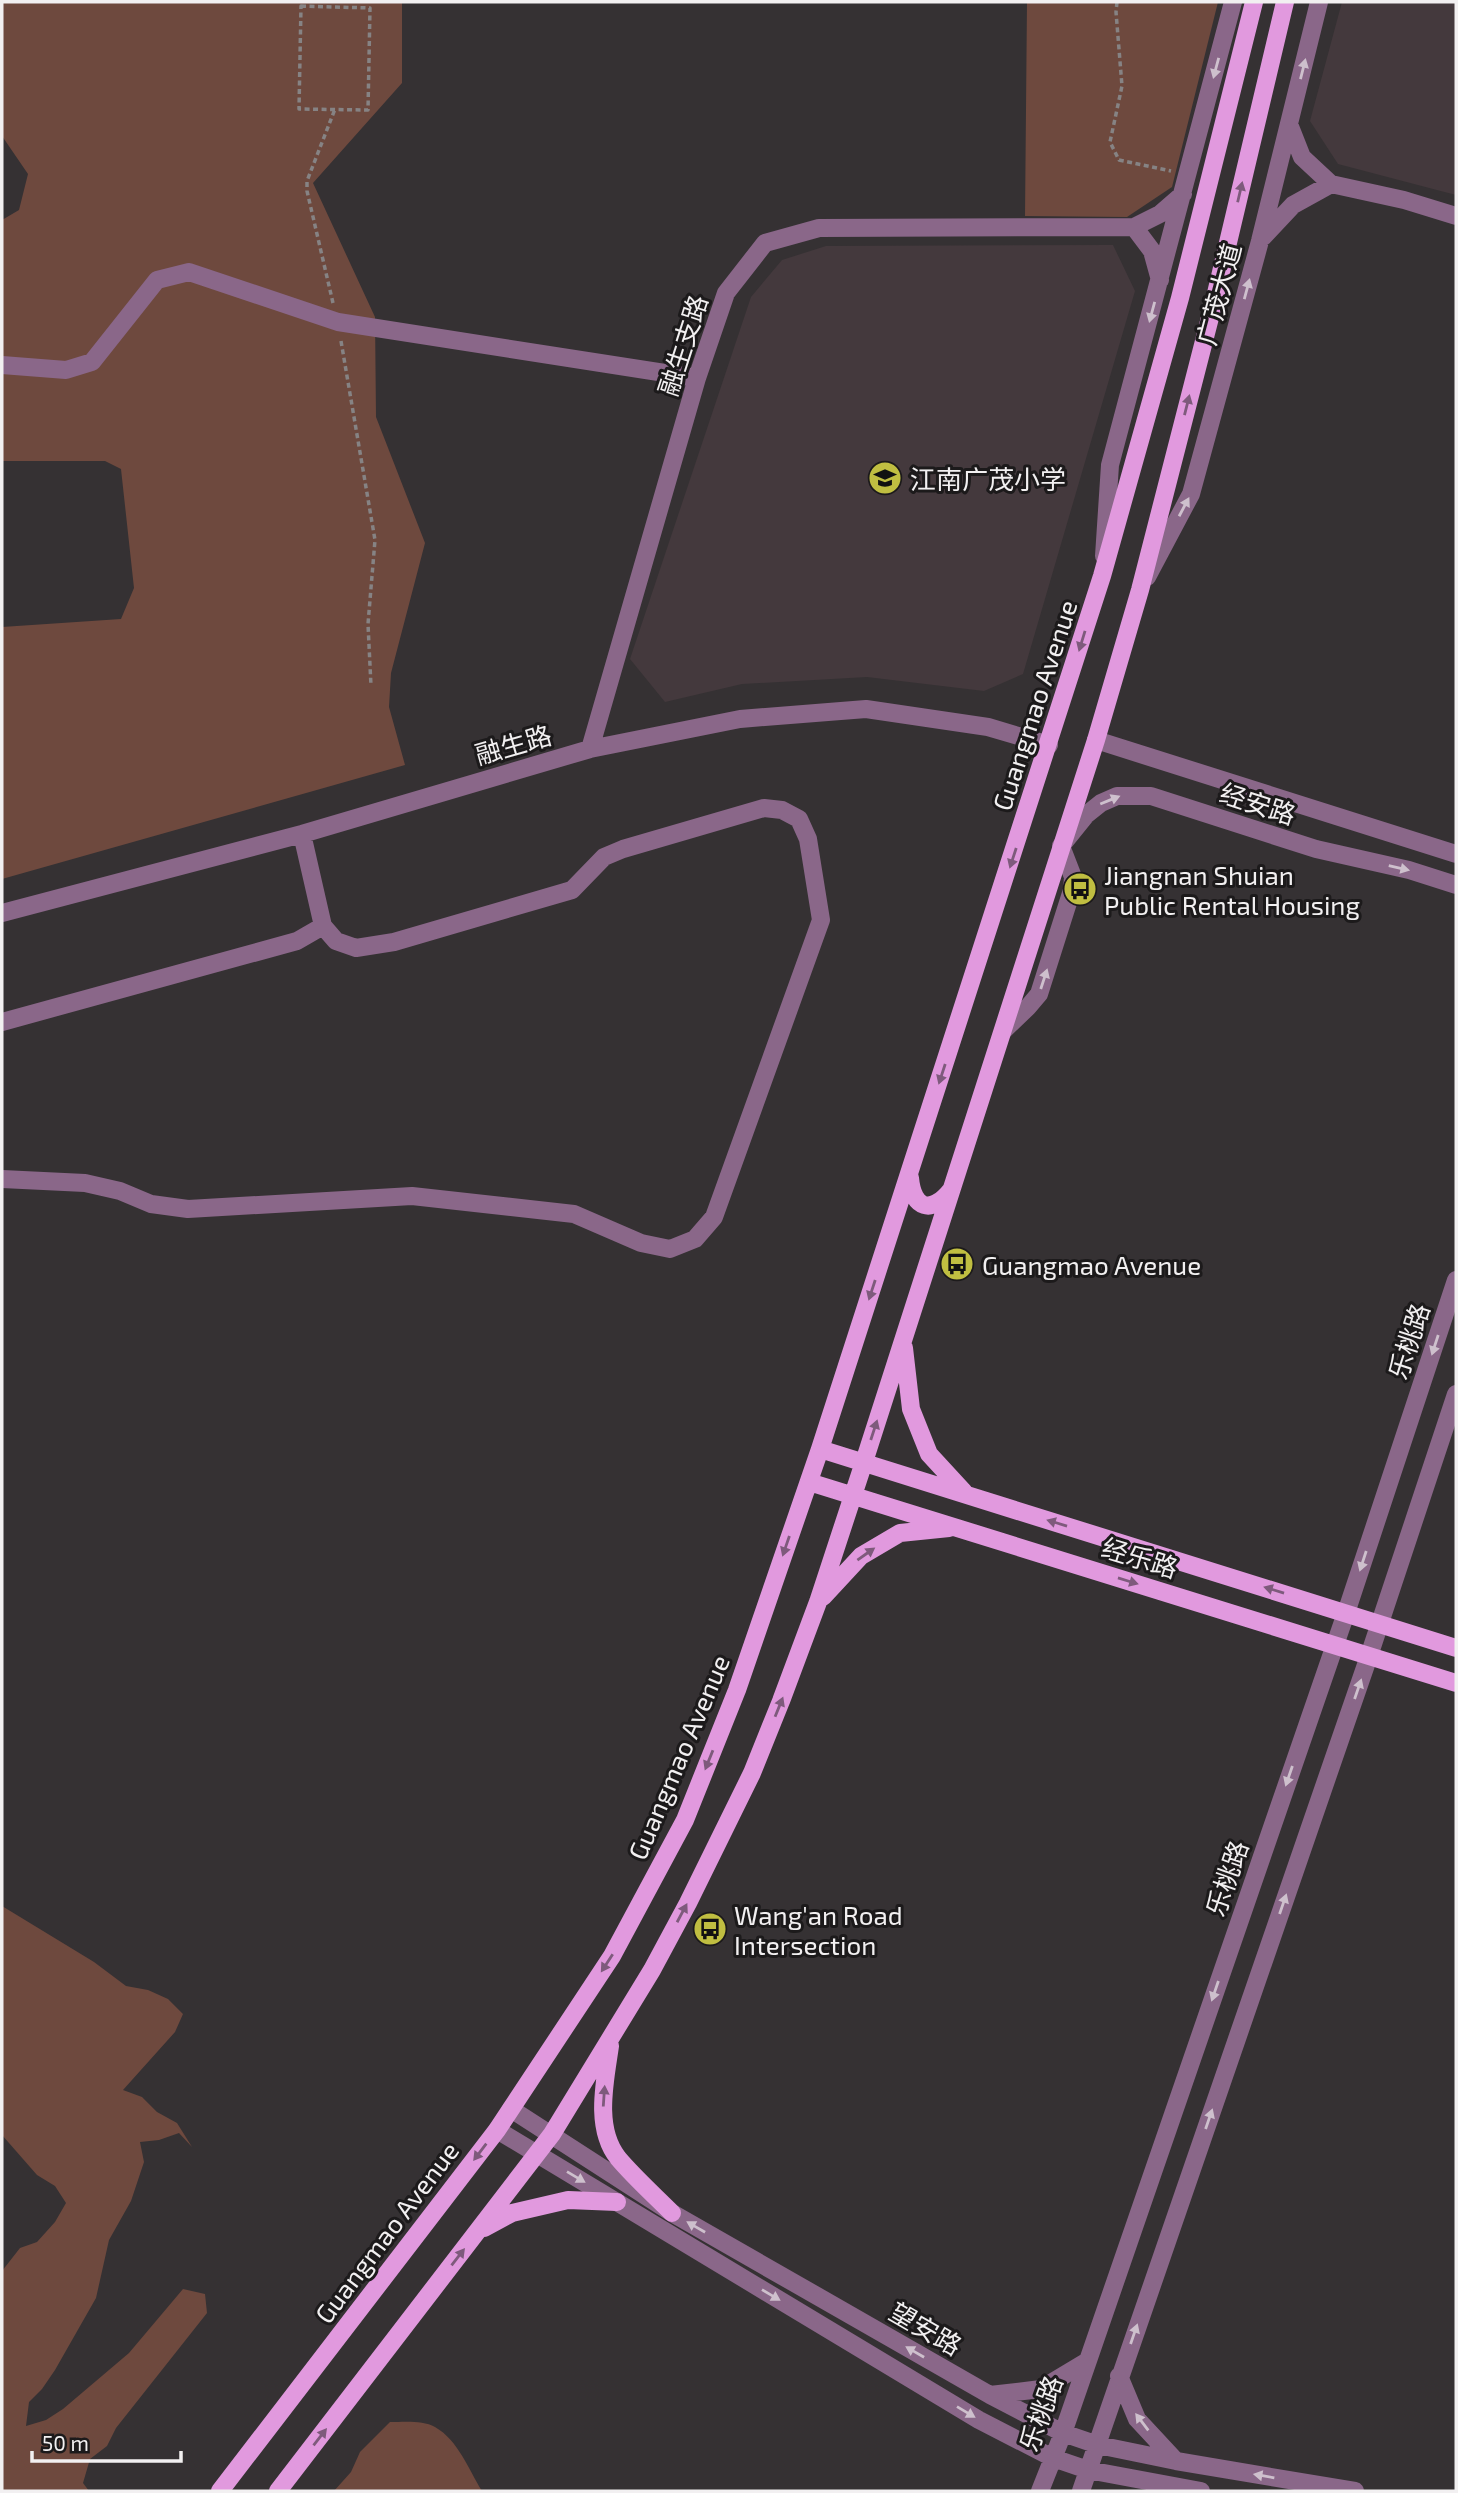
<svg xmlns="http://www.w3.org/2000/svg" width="1458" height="2493" font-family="'Exo 2','Noto Sans SC',sans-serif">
<rect width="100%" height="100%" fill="#353133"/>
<!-- built -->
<path fill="#44393d" d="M1342 2H1456V195L1338 164 1310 121Z
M1113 245 1135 291 1023 674 984 691 867 677 742 684 665 702 630 659 751 297 782 260 826 246Z"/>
<!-- green -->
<path fill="#6e493e" d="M2 2H402V83L313 183 375 317 376 417 425 543 391 673 389 707 405 765 2 879V627L121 619 134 588 121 469 105 461H2V220L19 210 28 174 2 136Z
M1027 2H1218L1172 187 1127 217 1025 216Z
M2 1906 94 1962 126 1986 148 1990 168 1999 183 2014 175 2032 123 2090 142 2097 157 2112 177 2123 192 2147 179 2133 159 2140 140 2142 144 2162 131 2201 109 2240 96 2298 55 2370 42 2389 29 2402 26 2426 46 2420 63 2409 129 2353 183 2289 205 2294 207 2313 116 2428 107 2446 90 2459 83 2483 89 2491H2V2271L20 2248 37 2242 55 2222 66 2203 55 2186 37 2175 2 2135Z
M390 2422C404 2422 423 2420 435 2427 458 2440 469 2470 482 2491H334L351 2472 360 2452Z"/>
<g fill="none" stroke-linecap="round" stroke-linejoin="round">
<!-- path -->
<path stroke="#868384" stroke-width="3.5" stroke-dasharray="5 3.5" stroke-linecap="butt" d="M1117 2 1116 12 1122 86 1110 142 1119 160 1171 171
M301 6 370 8 368 110 299 109Z
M333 303 307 191V181L335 109
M341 341 375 540 368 624 371 686"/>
<!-- minor -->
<path stroke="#8a6789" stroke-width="18" d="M1289 124 1302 157 1331 184
M1331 184 1404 200 1456 216
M1134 227 1152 251 1160 280
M1263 237 1293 205 1331 184
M2 365 66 370 92 362 157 280 189 272 338 322 697 378
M1104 556 1110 465 1233 2
M1147 577 1191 494 1260 241 1319 2
M1096 740 1456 854
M590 749 697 378 726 293 765 243 819 228 1134 227 1160 214 1183 194
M2 913 302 834 590 749 740 719 866 709 988 727 1049 745
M2 1022 297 941 323 926
M1003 1031 1028 1007 1039 994 1072 890 1073 877 1061 846 1086 815 1101 803 1117 796H1151L1316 849 1409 870 1456 885
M2 1179 85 1183 120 1191 151 1204 188 1209 412 1196 574 1214 641 1243 670 1249 695 1239 714 1217 821 920 808 839 799 819 782 810 764 808 623 849 604 857 572 890 394 942 356 948 336 941 323 926 302 834
M511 2109 672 2213 990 2395 1063 2433 1098 2445 1176 2461 1355 2491
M497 2130 979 2420 1053 2458 1088 2470 1201 2491
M1119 2376 1137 2419 1176 2461
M990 2395 1041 2389 1086 2362
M1040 2491 1063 2433 1346 1613 1456 1280
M1081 2491 1369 1656 1456 1394"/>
<!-- major -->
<path stroke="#e199de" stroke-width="18" d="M910 1178C913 1209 931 1215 951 1190
M904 1348 911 1409 929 1454 964 1492
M820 1449 1456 1648
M809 1482 1456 1683
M823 1597 861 1556 900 1533 949 1528
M610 2046C605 2081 594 2128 618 2158 634 2177 654 2195 672 2213
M484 2228 512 2213 568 2200 617 2202
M220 2491 497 2130 612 1956 685 1820 737 1690 820 1449 1102 576 1180 298 1254 2
M278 2491 552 2134 652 1970 688 1903 752 1773 781 1701 818 1602 864 1462 1096 740 1140 590 1213 306 1285 2"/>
</g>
<!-- one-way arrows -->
<defs><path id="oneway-solid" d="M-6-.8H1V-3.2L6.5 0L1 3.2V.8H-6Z" transform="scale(1.75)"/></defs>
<g fill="#cec0cd">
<use href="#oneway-solid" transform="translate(1216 68) rotate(105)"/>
<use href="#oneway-solid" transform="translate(1303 69) rotate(-76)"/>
<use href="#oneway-solid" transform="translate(1247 289) rotate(-75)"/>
<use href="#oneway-solid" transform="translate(1152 312) rotate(105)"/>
<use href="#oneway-solid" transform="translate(1184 507) rotate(-62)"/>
<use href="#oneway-solid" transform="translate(1110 800) rotate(-22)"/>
<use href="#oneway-solid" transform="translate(1399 868) rotate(13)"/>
<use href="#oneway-solid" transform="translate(1044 979) rotate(-72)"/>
<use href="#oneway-solid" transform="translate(1435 1345) rotate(108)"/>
<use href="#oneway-solid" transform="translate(1363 1561) rotate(108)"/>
<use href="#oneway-solid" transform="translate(1358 1689) rotate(-71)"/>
<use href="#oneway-solid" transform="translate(1289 1776) rotate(109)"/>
<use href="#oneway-solid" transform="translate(1283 1904) rotate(-71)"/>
<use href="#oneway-solid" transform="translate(1215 1991) rotate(109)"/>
<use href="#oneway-solid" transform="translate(1209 2119) rotate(-71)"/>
<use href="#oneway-solid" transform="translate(576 2177) rotate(31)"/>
<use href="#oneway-solid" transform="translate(696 2227) rotate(-150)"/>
<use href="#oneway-solid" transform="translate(771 2295) rotate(31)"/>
<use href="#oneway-solid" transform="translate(1134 2334) rotate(-71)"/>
<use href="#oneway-solid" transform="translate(915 2352) rotate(-150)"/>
<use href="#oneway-solid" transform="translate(966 2412) rotate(31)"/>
<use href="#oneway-solid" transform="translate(1142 2422) rotate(-127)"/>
<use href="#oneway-solid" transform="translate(1264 2476) rotate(-170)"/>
</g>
<g fill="#7e5a7c">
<use href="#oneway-solid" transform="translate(1240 192) rotate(-77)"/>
<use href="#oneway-solid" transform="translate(1187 405) rotate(-76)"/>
<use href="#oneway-solid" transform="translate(1082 641) rotate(107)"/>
<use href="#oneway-solid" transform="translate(1013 858) rotate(108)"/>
<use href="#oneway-solid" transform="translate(942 1074) rotate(108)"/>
<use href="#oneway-solid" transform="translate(872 1290) rotate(108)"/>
<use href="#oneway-solid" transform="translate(874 1430) rotate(-72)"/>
<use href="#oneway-solid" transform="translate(1057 1523) rotate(-163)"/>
<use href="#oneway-solid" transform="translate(786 1546) rotate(109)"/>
<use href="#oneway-solid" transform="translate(866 1554) rotate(-35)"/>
<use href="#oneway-solid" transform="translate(1128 1581) rotate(17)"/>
<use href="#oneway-solid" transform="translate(1274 1590) rotate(-163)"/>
<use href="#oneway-solid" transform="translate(779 1707) rotate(-68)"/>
<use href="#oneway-solid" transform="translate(709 1760) rotate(112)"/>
<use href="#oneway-solid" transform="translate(682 1913) rotate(-62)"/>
<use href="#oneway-solid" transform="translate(607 1963) rotate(123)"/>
<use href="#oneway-solid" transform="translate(604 2096) rotate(-86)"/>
<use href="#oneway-solid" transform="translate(480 2152) rotate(127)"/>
<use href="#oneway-solid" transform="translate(458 2257) rotate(-52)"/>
<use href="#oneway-solid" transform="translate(320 2437) rotate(-52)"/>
</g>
<!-- icons -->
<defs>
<symbol id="school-disc" viewBox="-11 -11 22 22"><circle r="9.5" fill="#c0be41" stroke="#1c1a1b"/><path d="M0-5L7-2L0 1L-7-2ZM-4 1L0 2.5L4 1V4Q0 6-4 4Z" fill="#111"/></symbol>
<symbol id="bus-disc" viewBox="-11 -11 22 22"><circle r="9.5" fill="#c0be41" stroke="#1c1a1b"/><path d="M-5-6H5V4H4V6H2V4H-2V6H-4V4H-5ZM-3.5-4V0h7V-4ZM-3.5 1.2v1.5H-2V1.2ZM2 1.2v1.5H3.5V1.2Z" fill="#111"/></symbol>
</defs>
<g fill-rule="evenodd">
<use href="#school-disc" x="866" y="459" width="38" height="38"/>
<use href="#bus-disc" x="1061" y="870" width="38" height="38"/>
<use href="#bus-disc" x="938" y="1245" width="38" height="38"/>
<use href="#bus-disc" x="691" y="1910" width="38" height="38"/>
</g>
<g text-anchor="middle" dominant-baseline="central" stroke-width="6" stroke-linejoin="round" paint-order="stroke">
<!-- street labels -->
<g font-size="26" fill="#f2f0f1" stroke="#1c1a1b">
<text transform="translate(1218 294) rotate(-75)">广茂大道</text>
<text transform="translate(682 345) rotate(-72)">融生支路</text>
<text transform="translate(1034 705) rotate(-72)">Guangmao Avenue</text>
<text transform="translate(513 744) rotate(-16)">融生路</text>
<text transform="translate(1258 803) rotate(18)">经安路</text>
<text transform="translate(1408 1341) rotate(-72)">乐桃路</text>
<text transform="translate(1140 1557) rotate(17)">经乐路</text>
<text transform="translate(678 1757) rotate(-67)">Guangmao Avenue</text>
<text transform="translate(1226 1878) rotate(-71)">乐桃路</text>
<text transform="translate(386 2232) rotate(-53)">Guangmao Avenue</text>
<text transform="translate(926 2328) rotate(30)">望安路</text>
<text transform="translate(1040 2413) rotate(-70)">乐桃路</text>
</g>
<!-- poi labels -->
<g font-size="26" fill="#f2f0f1" stroke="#1c1a1b" text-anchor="start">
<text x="910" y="478">江南广茂小学</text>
<text x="1104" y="874">Jiangnan Shuian<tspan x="1104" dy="30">Public Rental Housing</tspan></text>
<text x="982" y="1264">Guangmao Avenue</text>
<text x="734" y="1914">Wang'an Road<tspan x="734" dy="30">Intersection</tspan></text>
</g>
</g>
<!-- border -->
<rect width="1458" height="2493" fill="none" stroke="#f2f0f1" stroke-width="7"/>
<!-- scale -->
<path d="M32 2451v10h149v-10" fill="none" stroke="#f2f0f1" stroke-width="3.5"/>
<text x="42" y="2451" font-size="21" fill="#f2f0f1" stroke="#1c1a1b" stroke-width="5" paint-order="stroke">50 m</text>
</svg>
